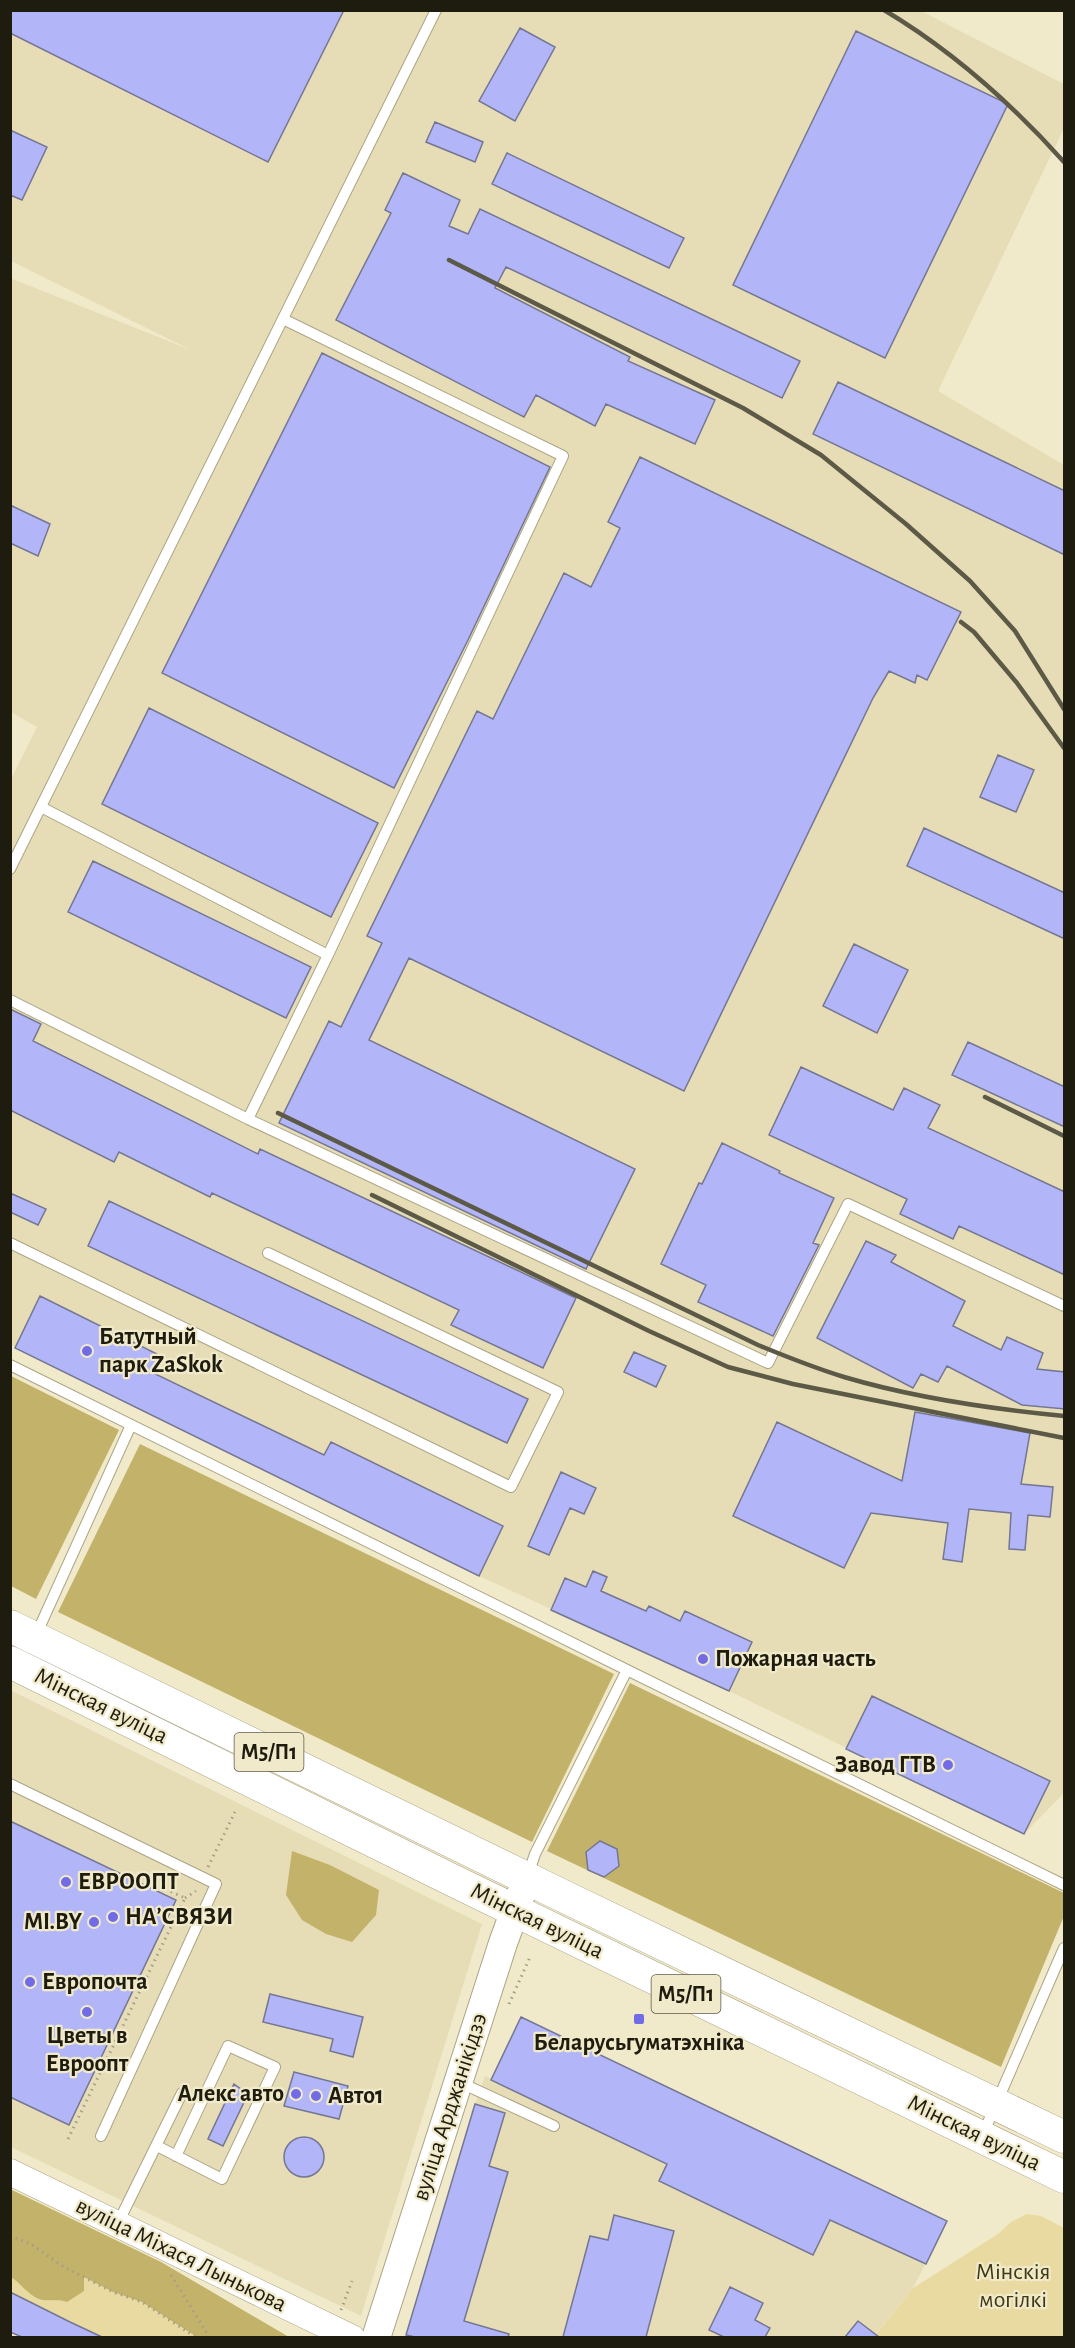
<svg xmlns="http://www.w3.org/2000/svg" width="1075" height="2348" font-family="'Alegreya Sans',sans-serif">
<rect width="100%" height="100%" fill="#f1eaca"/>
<!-- built -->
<path fill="#e6ddb6" d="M11 11H921L1064 84V128L938 391 1064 465V1793L1024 1834 729 1691 479 1576 11 1345 10 781 37 727 11 712 10 278 191 350 11 261Z
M10 1690 482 1924 361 2316 11 2147Z
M521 2017 947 2221 913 2288 873 2337 406 2338 475 2104 485 2076 492 2079Z"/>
<!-- green -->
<path fill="#e8daa1" d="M1027 2214 1041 2216 1064 2228V2337L873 2338 913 2288 998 2234 1011 2222Z
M11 2277C20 2283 31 2298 43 2300 51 2301 58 2299 67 2302L83 2291 84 2277 113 2292 142 2302 197 2337H102L14 2294 11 2301Z"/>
<!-- forest -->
<path fill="#c3b269" d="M11 1376 119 1430 36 1599 11 1586Z
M140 1444 614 1674 532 1842 58 1612Z
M630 1683 1064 1893V1916L1001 2067 547 1851Z
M292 1851 330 1865 379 1890 376 1915 352 1942 326 1934 302 1920 286 1895Z
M10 2189 161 2262 289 2337H197L142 2302 113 2292 84 2277V2291L67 2302C57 2299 52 2301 43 2300 32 2299 20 2283 11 2277Z"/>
<!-- building -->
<path fill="#b2b6f9" stroke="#747692" stroke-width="1.5" d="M10 10H344L268 162 10 33Z
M520 28 555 47 515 121 479 101Z
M856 31 1008 104 885 358 733 285Z
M435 122 483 142 475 162 426 142Z
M10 130 47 147 22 200 10 195Z
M507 153 684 238 669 268 492 184Z
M403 173 460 200 449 226 468 234 480 209 800 361 782 398 506 267 495 288 630 357 628 361 715 400 695 444 606 404 595 426 536 395 524 417 336 320 391 213 385 210Z
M322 353 550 467 468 640 394 788 162 673Z
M838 382 1065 491V555L813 434Z
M640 457 961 612 927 680 917 675 915 683 889 671 873 698 684 1091 409 958 369 1040 635 1169 586 1269 279 1123 329 1021 341 1027 382 943 367 936 477 711 493 719 564 573 591 587 620 528 608 522Z
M10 505 50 524 38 556 10 543Z
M149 708 378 823 331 917 102 804Z
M998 755 1034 770 1016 812 980 797Z
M924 828 1065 893V939L907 866Z
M93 861 311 967 286 1018 68 912Z
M854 944 908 970 877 1033 823 1006Z
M10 1009 41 1024 33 1041 258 1154 260 1149 576 1298 543 1368 451 1325 459 1310 212 1193 210 1197 119 1152 114 1162 10 1110Z
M968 1042 1065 1087V1127L952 1075Z
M801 1067 893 1110 904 1088 940 1105 928 1128 1065 1192V1275L959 1226 953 1239 900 1214 907 1199 769 1135Z
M722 1143 780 1171 779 1173 834 1198 813 1243 819 1245 773 1336 698 1302 706 1285 661 1264 699 1183 702 1184Z
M10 1193 46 1209 38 1225 10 1212Z
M109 1201 528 1399 507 1443 88 1246Z
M866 1241 896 1255 891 1262 965 1301 953 1326 1001 1350 1007 1337 1043 1353 1037 1369 1065 1372V1409L1022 1405 947 1366 938 1382 921 1374 913 1388 817 1338Z
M40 1296 159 1355 151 1372 324 1455 331 1442 503 1526 479 1576 15 1348Z
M634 1352 666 1366 656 1387 624 1372Z
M915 1412 1030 1433 1021 1484 1053 1487 1050 1517 1028 1515 1025 1550 1009 1549 1011 1513 969 1509 962 1562 943 1559 948 1523 871 1513 844 1568 733 1516 777 1422 902 1481Z
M561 1472 596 1488 584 1514 570 1508 549 1555 528 1546Z
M593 1571 607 1577 601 1591 646 1611 649 1606 680 1621 685 1611 752 1642 729 1691 551 1610 565 1578 586 1587Z
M872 1696 1050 1781 1024 1834 846 1749Z
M10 1821 176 1900 69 2125 10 2097Z
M600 1841 617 1849 619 1866 604 1877 588 1870 586 1852Z
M270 1994 363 2017 353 2057 330 2051 333 2039 263 2022Z
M521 2017 947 2221 926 2264 830 2220 813 2255 659 2181 667 2164 491 2080Z
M294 2072 348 2086 339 2119 284 2106Z
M234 2084 248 2094 223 2146 208 2139Z
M475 2104 505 2113 489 2166 508 2172 464 2321 509 2334 508 2337H415L406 2335Z
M284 2157a20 20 0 1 1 40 0a20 20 0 1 1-40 0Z
M614 2215 674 2231 646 2337H563L590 2236 608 2240Z
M730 2287 763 2303 755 2320 770 2328 765 2337H724L709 2330Z
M10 2292 70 2322 102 2337H22L10 2332Z
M858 2321 879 2337H845Z"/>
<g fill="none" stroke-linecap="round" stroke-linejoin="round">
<defs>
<path id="service" d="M41 807 328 955 563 456 283 319
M10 869 436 10
M10 1000 248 1119 328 955
M248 1119 768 1363 848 1204 1064 1306
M10 1243 511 1487 558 1392 268 1253
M10 1365 627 1670 535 1854 528 1875
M36 1635 131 1425
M627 1670 1064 1885
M10 1784 216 1884 101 2136
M459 2082 554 2126
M983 2134 1064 1948
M157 2146 222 2179 275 2067 228 2046 176 2156
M118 2223 182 2093"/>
<path id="tertiary" d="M10 2172 352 2338"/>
<path id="secondary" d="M376 2338 503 1943 527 1878"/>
<path id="primary" d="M10 1626 559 1894 1064 2137
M10 1662 456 1882 1064 2177"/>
</defs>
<!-- service casing -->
<use href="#service" stroke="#aaa485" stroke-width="12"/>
<!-- tertiary casing -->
<use href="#tertiary" stroke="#aaa485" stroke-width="27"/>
<!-- secondary casing -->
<use href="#secondary" stroke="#aaa485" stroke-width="30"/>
<!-- primary casing -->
<use href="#primary" stroke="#aaa485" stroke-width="33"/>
<!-- path -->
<path stroke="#a49e86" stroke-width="3" stroke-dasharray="1.5 4.5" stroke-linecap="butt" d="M10 1598 11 1596
M208 1867 235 1812
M185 1898 196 1891
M509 2004 530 1957
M68 2139 185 1898 163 1888 161 1892
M10 2236 31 2244 64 2267 113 2292 142 2302 197 2338
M171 2275 210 2338
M341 2310 352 2281"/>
<!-- service -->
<use href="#service" stroke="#fff" stroke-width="10"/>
<!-- tertiary -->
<use href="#tertiary" stroke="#fff" stroke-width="26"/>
<!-- secondary -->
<use href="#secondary" stroke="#fff" stroke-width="28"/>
<!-- primary -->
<use href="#primary" stroke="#fff" stroke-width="32"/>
<!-- rail -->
<path stroke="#5d5947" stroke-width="4.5" d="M884 10C953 51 1011 103 1064 162
M449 260 743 408 821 455 906 524 970 581 1015 631 1064 709
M961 622 974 632 1017 683 1064 748
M985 1097 1064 1136
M278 1113 758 1345C787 1357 815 1368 844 1377 915 1398 991 1409 1064 1416
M372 1195 649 1331 728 1367 793 1384 1064 1438"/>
</g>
<!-- markers -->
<g fill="#716be5" stroke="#f1eaca" stroke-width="2">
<circle cx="87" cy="1351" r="6"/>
<circle cx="703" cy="1659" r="6"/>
<circle cx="948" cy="1765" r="6"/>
<circle cx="66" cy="1882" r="6"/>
<circle cx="113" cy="1917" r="6"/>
<circle cx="94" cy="1922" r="6"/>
<circle cx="30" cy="1982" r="6"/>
<circle cx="87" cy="2012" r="6"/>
<rect x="633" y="2013" width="12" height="12" rx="3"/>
<circle cx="296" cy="2094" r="6"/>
<circle cx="316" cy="2096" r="6"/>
</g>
<g text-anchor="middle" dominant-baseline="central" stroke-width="4.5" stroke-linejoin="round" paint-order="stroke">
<!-- shield labels -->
<g fill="#f1eaca" stroke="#5d5947" stroke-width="1.5">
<rect x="234.5" y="1733" width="69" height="38" rx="4.5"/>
<rect x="651.5" y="1975" width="69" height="38" rx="4.5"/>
</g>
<g font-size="22" font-weight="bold" fill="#1e1b0f">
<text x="269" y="1752">М5/П1</text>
<text x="686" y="1994">М5/П1</text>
</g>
<!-- poi labels -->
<g font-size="24" font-weight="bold" fill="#1e1b0f" stroke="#f1eaca" text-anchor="start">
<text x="99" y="1337">Батутный<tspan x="99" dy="28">парк ZaSkok</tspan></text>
<text x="715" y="1659">Пожарная часть</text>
<text x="936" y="1765" text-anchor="end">Завод ГТВ</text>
<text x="78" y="1882">ЕВРООПТ</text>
<text x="125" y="1917">НАʼСВЯЗИ</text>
<text x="82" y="1922" text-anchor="end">MI.BY</text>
<text x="42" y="1982">Европочта</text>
<text x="87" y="2036" text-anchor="middle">Цветы в<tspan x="87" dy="28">Евроопт</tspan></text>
<text x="639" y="2043" text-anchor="middle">Беларусьгуматэхніка</text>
<text x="284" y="2094" text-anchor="end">Алекс авто</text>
<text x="328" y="2096">Авто1</text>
</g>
<!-- street labels -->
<g font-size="24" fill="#1e1b0f" stroke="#f1eaca">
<text transform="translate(101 1706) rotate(26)">Мінская вуліца</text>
<text transform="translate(537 1921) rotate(26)">Мінская вуліца</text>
<text transform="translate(450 2107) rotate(-72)">вуліца Арджанікідзэ</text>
<text transform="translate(974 2133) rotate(26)">Мінская вуліца</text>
<text transform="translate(181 2255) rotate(26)">вуліца Міхася Лынькова</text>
</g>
<!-- park labels -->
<g font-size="24" fill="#3f3817" stroke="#f1eaca">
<text x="1013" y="2272">Мінскія<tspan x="1013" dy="28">могілкі</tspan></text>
</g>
</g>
<!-- border -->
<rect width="1075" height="2348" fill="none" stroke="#1e1b0f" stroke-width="24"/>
</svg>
